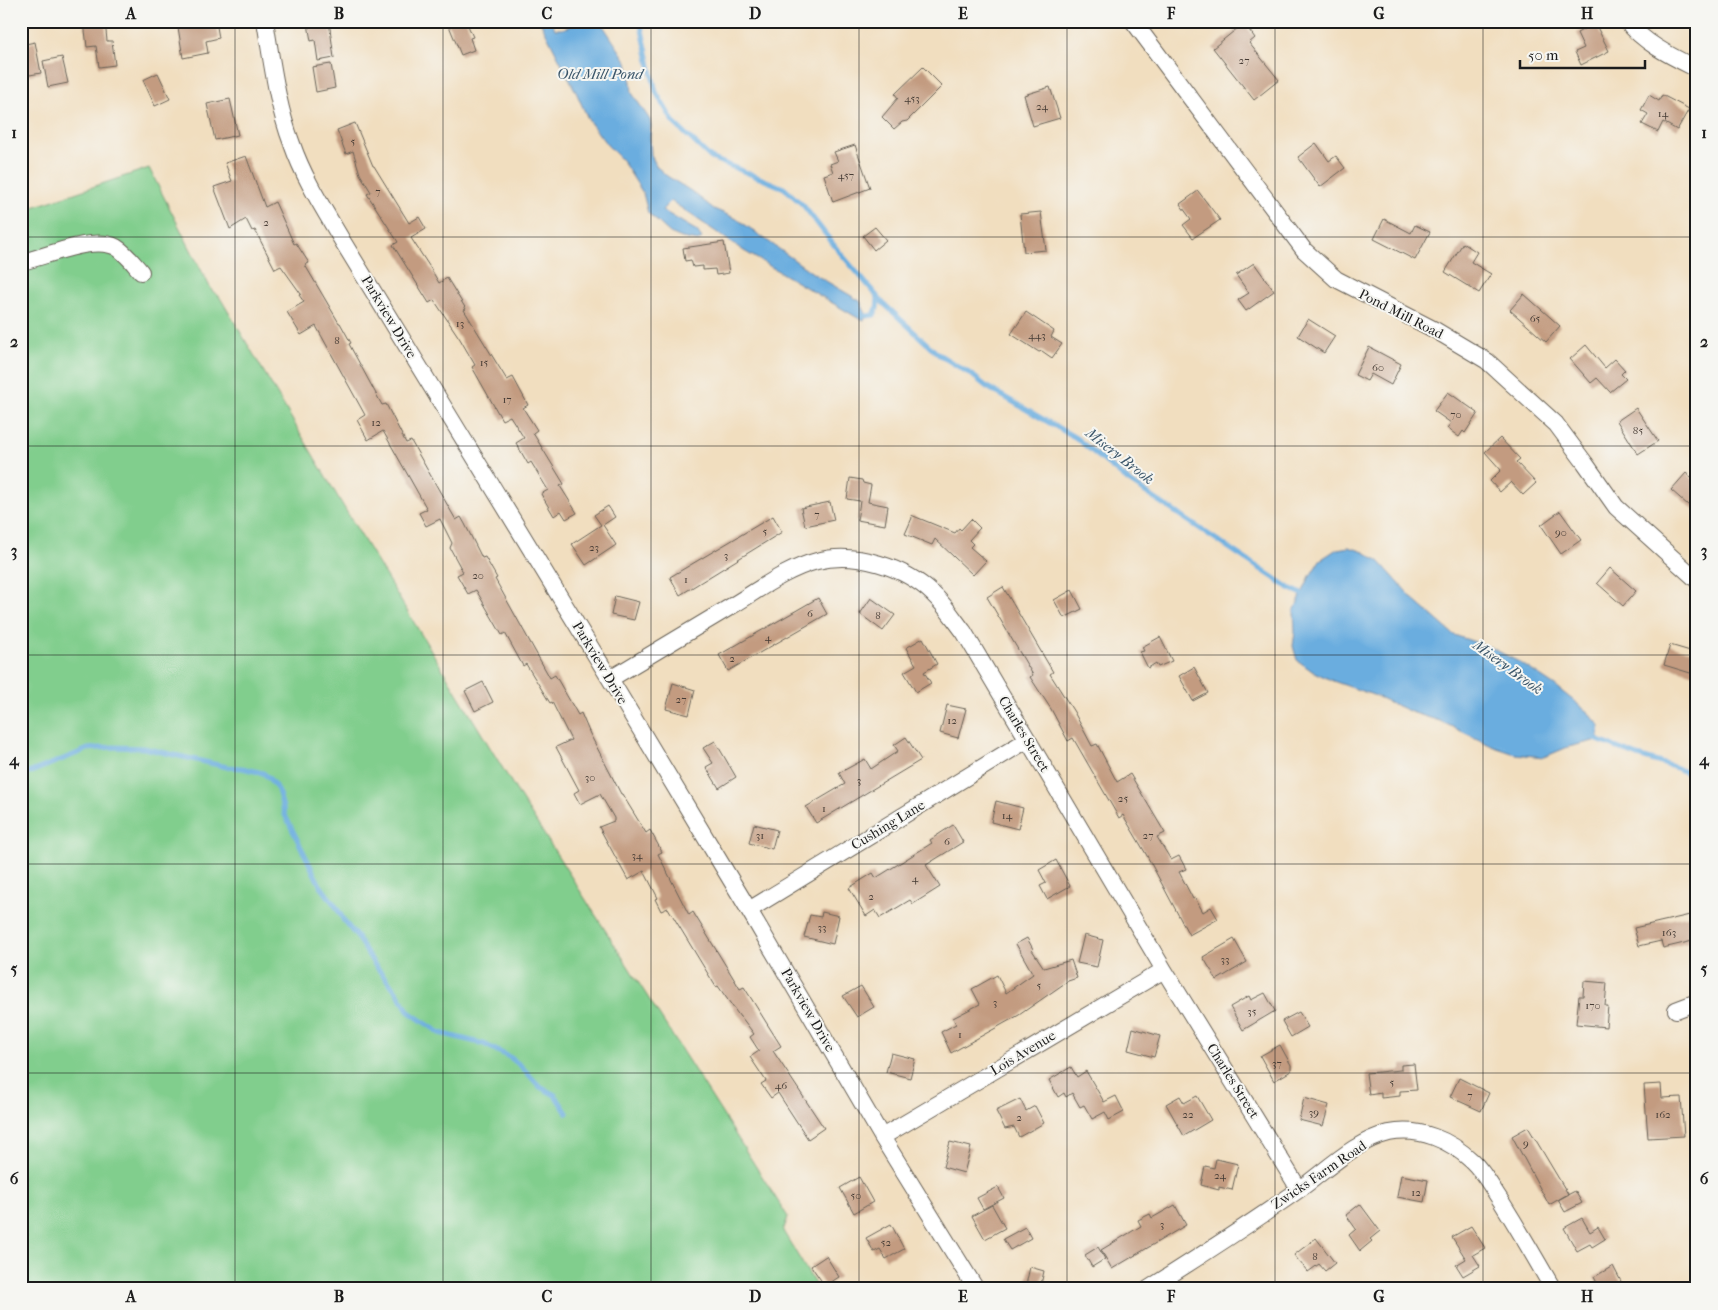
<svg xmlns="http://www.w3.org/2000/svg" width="1718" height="1310" font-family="'IM FELL French Canon',serif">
<rect width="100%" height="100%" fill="#f6f6f2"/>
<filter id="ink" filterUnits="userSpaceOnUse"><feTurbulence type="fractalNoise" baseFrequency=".02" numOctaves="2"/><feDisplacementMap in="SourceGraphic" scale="10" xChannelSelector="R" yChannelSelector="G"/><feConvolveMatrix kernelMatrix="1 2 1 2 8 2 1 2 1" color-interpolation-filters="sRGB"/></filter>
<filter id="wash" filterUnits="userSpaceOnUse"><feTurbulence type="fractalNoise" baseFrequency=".0096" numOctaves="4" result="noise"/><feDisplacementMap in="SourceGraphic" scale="20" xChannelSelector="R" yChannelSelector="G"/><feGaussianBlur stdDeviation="1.12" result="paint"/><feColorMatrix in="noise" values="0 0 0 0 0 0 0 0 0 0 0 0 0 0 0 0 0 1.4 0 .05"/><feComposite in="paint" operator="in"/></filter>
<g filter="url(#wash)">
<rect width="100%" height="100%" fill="#f1debf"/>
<!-- green -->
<path fill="#81ce8d" stroke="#4e7554" d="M149 168 212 291 219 296 348 514 519 795 788 1217 783 1231 818 1289H21V211Z"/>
<!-- water -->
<path fill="#6aaddf" stroke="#43647e" d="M540 21H552L555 29H562L586 21H600L627 62 631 82 632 93 650 120 651 126 650 137 651 155 657 167 667 176 691 191 714 209 737 219 814 274 860 301 867 316 864 320 858 318 744 251 671 201 662 210 697 231 702 238 698 241 682 238 670 233 648 213 643 193 622 160 608 146 589 121 576 92Z
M1349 547 1364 552 1379 561 1414 600 1454 635 1490 647 1519 662 1555 686 1589 713 1600 726 1598 740 1568 747 1544 757 1515 754 1494 747 1440 721 1411 712 1376 696 1333 681 1312 671 1297 660 1293 646 1295 632 1294 611 1310 576 1320 560 1337 549Z"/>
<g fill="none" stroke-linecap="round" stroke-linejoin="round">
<!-- stream -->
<path stroke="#6aaddf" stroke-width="5" d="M640 21 656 92 674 123 711 158 784 188 803 205 837 249 883 303 938 354 972 375 987 387 1076 438 1130 482 1289 588 1302 594 1309 595
M867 316 874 315 877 308 878 298
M1592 738 1638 756 1677 768 1697 778
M21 776 88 749 113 747 144 748 227 767 242 768 263 773 268 777 278 790 285 815 320 885 337 908 344 921 357 937 374 964 397 992 409 1012 440 1033 484 1044 511 1058 521 1066 540 1087 555 1095 567 1113"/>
</g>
<g id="blocks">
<!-- building -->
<path fill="#c39b80" d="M105 21 107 41H112L115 65 99 67 96 46 87 47 84 22Z
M177 21H216L219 38 206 41 208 53 183 58Z
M312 21H329L334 58 318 61 315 40 311 41 308 24 312 23Z
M447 21H466L473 37 470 38 474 50 461 55Z
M1244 23 1255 38 1249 43 1279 80 1254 100 1213 48Z
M1595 23 1609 51 1581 65 1575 52 1584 48 1577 33Z
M35 42 41 73 24 76 21 62V45Z
M62 57 68 83 48 87 43 61Z
M331 64 335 88 316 92 312 67Z
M923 67 942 86 907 121 902 122 894 129 882 117 898 98 895 94Z
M158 73 170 99 155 106 143 80Z
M1050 87 1060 118 1033 126 1024 95Z
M1649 95 1659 101 1662 95 1689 109 1677 130 1663 122 1658 132 1642 124 1648 114 1641 110Z
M230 99 238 135 215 140 207 104Z
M355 123 373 166H374L409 223 419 217 426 229 411 238 431 269 439 283 447 278 466 309 464 310 507 380 513 377 528 405 523 408 537 430 533 433 564 484 560 486 577 513 566 519 561 511 554 516 541 494 548 490 531 462 528 464 516 443 524 438 510 416 502 420 472 367 475 365 460 339 434 300 429 303 393 245 398 242 367 194 371 192 360 174 353 151 346 154 337 130Z
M1316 143 1329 161 1336 156 1345 168 1320 187 1298 157Z
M855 145 870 188 833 202 824 175 833 172 830 164 838 161 834 152Z
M246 156 265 207 275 202 294 244 296 243 309 263 305 265 339 323H340L351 343 349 344 382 405 386 404 406 443 411 441 456 520 461 517 465 524 482 558 485 557 497 578 495 579 550 678 555 675 578 715 581 713 590 734 621 794H622L646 833 650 830 662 852 658 854 689 915 693 912 740 989 744 987 781 1046 773 1051 824 1128 808 1139 778 1093 771 1098 761 1084 766 1081 750 1057 759 1051 750 1037 754 1034 742 1018 740 1017 718 986 716 987 668 908 661 911 655 899 658 898 644 871 628 880 599 827 614 821V818L600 794 580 804 574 793 579 790 556 747 571 740 552 702 550 703 526 664 523 666 505 633 502 635 476 590 468 594 457 575 463 572 450 548 452 543 440 519 426 526 419 513 427 509 383 431 368 440 357 420 365 415 316 326 301 335 287 312 304 302 299 295 301 294 281 266 275 269 255 230 252 231 246 219 230 229 214 187 232 181 225 163Z
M1198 191 1220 220 1193 238 1183 225 1191 219 1180 204Z
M1041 212 1046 250 1024 252 1020 214Z
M1384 219 1411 233 1415 225 1430 232 1415 260 1374 239Z
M875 227 886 240 874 250 863 236Z
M724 242 729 273 716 275 715 269 703 270V266L693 267 691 260 685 261 683 248Z
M1463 243 1477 252 1471 262 1491 274 1479 293 1445 272Z
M1254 263 1274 291 1246 311 1238 300 1249 293 1236 275Z
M1524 294 1560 326 1546 342 1510 310Z
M1026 312 1054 331 1051 337 1062 344 1052 358 1042 351 1039 352 1011 334Z
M1308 319 1335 336 1324 353 1298 336Z
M1586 345 1605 368 1615 359 1625 370 1621 374 1626 379 1610 392 1597 378 1591 383 1570 359Z
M1369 347 1401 364 1391 385 1371 374 1367 381 1355 375Z
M1448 392 1478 413 1465 433 1463 431 1459 437 1447 428 1451 423 1434 411Z
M1636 408 1658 441 1638 454 1617 421Z
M1500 438 1520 459 1516 462 1536 483 1523 495 1511 482 1500 492 1490 481 1501 470 1485 452Z
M1686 473 1697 482V513L1671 490Z
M850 478 862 480 863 483 871 485 868 502 888 506 885 525 857 520 860 501 847 499Z
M830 502 834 520 805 526 801 508Z
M608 506 615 517 603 525 616 545 586 565 572 544 601 525 594 515Z
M1560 511 1581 540 1561 554 1541 525Z
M911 515 955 533 959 528 961 530 971 519 980 528 969 540 973 544 970 547 986 561 973 575 935 539 932 545 905 534 912 518Z
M773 516 782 532 680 595 670 577Z
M1610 568 1636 591 1623 606 1597 583Z
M1003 587 1053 672 1050 674 1074 712 1092 746 1097 744 1117 782 1130 774 1165 833 1157 837 1171 860 1179 856 1186 869 1179 872 1193 899 1195 898 1203 912 1211 907 1218 919 1189 935 1146 854 1123 815 1119 818 1073 738 1068 741 1051 709 1030 677 1033 675 987 597Z
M1072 590 1082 609 1064 618 1054 600Z
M615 596 639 602 634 620 611 615Z
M818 598 827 614 728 671 719 655Z
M871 598 895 615 883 631 860 614Z
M1160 637 1172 661 1158 667 1156 663 1148 668 1140 652 1144 651 1142 647Z
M923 638 937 664 924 672 931 683 916 692 904 672 916 665 906 648Z
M1670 645 1697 653V675L1664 665Z
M1194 667 1208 693 1193 701 1179 676Z
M483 682 493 702 475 711 465 691Z
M673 683 695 690 689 715 666 709Z
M947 705 966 709 958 738 940 733Z
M906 737 921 760 816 823 806 807 845 784 839 773 865 759 871 769 898 751 894 745Z
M715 741 736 777 719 788 706 767 713 763 703 748Z
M996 801 1023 808 1018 829 991 822Z
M754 824 777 830 772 849 749 843Z
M953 825 963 842 926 865 940 887 913 904 910 900 880 918 875 910 866 916 849 888 873 873 876 878 932 843 930 840Z
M1056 860 1070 886 1047 899 1040 886 1046 883 1039 870Z
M822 912 839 916 833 944 804 937 810 915 821 917Z
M1694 914 1697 927V940L1663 948 1661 941 1639 946 1634 928Z
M1084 935 1103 940 1097 967 1077 963Z
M1027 938 1033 949 1032 950 1044 968 1071 960 1077 978 1068 981 1019 1015 951 1053 941 1032 956 1024 953 1018 980 1004 972 989 997 975 1006 993 1033 974 1016 944Z
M1234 939 1247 962 1217 980 1203 957Z
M1584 981 1607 983 1605 1006H1608L1606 1027 1576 1024 1579 996H1583Z
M861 986 874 1007 857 1017 843 996Z
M1265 993 1275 1011 1243 1030 1230 1007 1249 996 1251 1000Z
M1299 1012 1308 1027 1291 1037 1282 1021Z
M1133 1028 1160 1036 1154 1057 1128 1050Z
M1280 1045 1291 1065V1071L1274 1081 1260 1056Z
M891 1053 915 1059 910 1078 886 1072Z
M1414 1064 1417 1090 1400 1091V1096L1381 1098V1093L1369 1095 1366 1073 1401 1070V1065Z
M1071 1067 1077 1077 1086 1071 1104 1102 1116 1096 1124 1112 1109 1120 1105 1112 1092 1119 1084 1105 1080 1107 1072 1093 1066 1097 1064 1093 1058 1097 1049 1080Z
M1459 1078 1489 1093 1481 1111 1450 1097Z
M1661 1084 1662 1098 1681 1097 1684 1136 1648 1138 1644 1085Z
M1180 1096 1184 1103 1197 1096 1211 1120 1184 1136 1166 1104Z
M1304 1098 1329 1105 1323 1126 1299 1120Z
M1020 1099 1026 1111 1035 1106 1044 1123 1019 1137 1014 1127 1005 1129 996 1111Z
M1528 1127 1568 1194 1549 1205 1512 1136Z
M950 1142 971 1147 964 1173 943 1167Z
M1216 1159 1238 1164 1232 1190 1219 1187V1190L1201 1185 1205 1166 1214 1168Z
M1401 1175 1428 1180 1424 1202 1397 1197Z
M859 1177 873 1202 854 1213 840 1188Z
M998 1187 1004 1198 983 1209 977 1198Z
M1575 1191 1582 1203 1565 1212 1558 1200Z
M1360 1204 1380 1231 1370 1239 1372 1241 1360 1251 1349 1235 1356 1229 1346 1215Z
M992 1205 1005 1228 985 1239 972 1216Z
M1175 1205 1186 1225 1112 1269 1101 1250 1141 1226 1138 1220 1150 1214 1152 1218Z
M1582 1218 1590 1232 1598 1227 1605 1239 1592 1247 1590 1244 1577 1251 1564 1228Z
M891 1224 904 1249 886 1259 880 1249 874 1252 866 1238Z
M1471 1226 1485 1248 1473 1255 1480 1266 1463 1276 1456 1265 1466 1259 1452 1237Z
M1025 1227 1031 1238 1010 1250 1003 1239Z
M1316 1238 1335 1263 1325 1271 1319 1264 1308 1272 1294 1255Z
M1098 1247 1105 1259 1092 1267 1085 1255Z
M826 1256 839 1277 825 1286 811 1266Z
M1613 1266 1625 1289H1600L1594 1277Z
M1030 1267 1044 1271 1040 1289H1025Z"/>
</g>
</g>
<g filter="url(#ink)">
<use href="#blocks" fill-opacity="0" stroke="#676055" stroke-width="1"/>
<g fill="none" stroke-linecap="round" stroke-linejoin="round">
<defs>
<path id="minor" d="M265 21C272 62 277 105 292 144 304 179 325 211 343 242L610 679 749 910 882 1137 976 1289
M1133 21 1304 250 1336 279 1435 330 1487 361 1556 424 1585 463 1616 507 1697 580
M1627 21C1643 43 1673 57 1697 69
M21 262C46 257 93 235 116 247 126 253 134 264 141 272
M610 679C650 655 690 631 730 607 757 591 786 569 817 561 855 551 905 567 933 594 945 605 954 619 964 632L1164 970 1299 1189
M749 910 1027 740
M1676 1010 1697 1002
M882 1137 1164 970
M1148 1289C1199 1257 1250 1224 1300 1189 1328 1169 1355 1141 1389 1133 1420 1127 1450 1140 1472 1161 1484 1172 1492 1188 1501 1201 1519 1230 1536 1259 1553 1289"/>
</defs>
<!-- minor casing -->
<use href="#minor" stroke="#676055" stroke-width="18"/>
<!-- minor -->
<use href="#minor" stroke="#fff" stroke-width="16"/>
</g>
</g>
<!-- grid -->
<path fill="none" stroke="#1c1c1c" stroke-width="1" stroke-opacity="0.55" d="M235 21V1289M443 21V1289M651 21V1289M859 21V1289M1067 21V1289M1275 21V1289M1483 21V1289M21 237H1697M21 446H1697M21 655H1697M21 864H1697M21 1073H1697"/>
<g text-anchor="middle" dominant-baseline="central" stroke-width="4" stroke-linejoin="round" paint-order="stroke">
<!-- number labels -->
<g font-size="11" fill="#463c35">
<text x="1244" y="60">27</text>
<text x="912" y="98">453</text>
<text x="1042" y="106">24</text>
<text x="1663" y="113">14</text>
<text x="353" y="141">5</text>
<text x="846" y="175">457</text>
<text x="378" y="191">7</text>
<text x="266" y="222">2</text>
<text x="1535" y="318">65</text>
<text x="460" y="323">13</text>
<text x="1037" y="335">443</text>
<text x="337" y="340">8</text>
<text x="484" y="362">15</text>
<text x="1378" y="367">60</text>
<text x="507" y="399">17</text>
<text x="1456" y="414">70</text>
<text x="376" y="422">12</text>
<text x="1638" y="430">85</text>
<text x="817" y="514">7</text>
<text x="765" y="531">5</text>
<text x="1561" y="532">90</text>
<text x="594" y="547">23</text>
<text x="726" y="555">3</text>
<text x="478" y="575">20</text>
<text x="686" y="579">1</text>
<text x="810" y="613">6</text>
<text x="878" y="615">8</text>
<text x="768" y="637">4</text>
<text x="732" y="658">2</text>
<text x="681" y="699">27</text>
<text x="952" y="720">12</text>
<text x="590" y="777">30</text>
<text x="859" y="780">3</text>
<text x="1123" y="798">25</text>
<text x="824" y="808">1</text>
<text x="1007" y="815">14</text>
<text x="760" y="835">31</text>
<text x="1148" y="835">27</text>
<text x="947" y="841">6</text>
<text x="637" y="855">34</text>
<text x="915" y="878">4</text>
<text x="871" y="896">2</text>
<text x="822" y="927">33</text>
<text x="1669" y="932">163</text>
<text x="1225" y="959">33</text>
<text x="1039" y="985">5</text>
<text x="995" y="1002">3</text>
<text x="1593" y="1005">170</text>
<text x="1252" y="1011">35</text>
<text x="960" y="1034">1</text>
<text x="1277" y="1063">37</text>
<text x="1392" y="1082">5</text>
<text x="781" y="1085">46</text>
<text x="1470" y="1095">7</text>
<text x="1314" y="1112">39</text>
<text x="1188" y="1114">22</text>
<text x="1663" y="1114">162</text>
<text x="1019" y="1117">2</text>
<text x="1526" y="1143">9</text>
<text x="1220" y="1175">24</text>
<text x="1416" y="1192">12</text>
<text x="856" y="1195">50</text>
<text x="1162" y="1224">3</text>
<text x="886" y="1242">52</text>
<text x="1315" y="1256">8</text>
</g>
<!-- street labels -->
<g font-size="14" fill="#1c1c1c" stroke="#f6f6f2">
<text transform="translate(1401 314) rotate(27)">Pond Mill Road</text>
<text transform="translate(389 317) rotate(59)">Parkview Drive</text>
<text transform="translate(600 663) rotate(59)">Parkview Drive</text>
<text transform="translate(1024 734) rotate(59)">Charles Street</text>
<text transform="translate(888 825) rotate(-31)">Cushing Lane</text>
<text transform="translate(808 1010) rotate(60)">Parkview Drive</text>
<text transform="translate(1023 1053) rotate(-31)">Lois Avenue</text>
<text transform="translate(1233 1081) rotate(58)">Charles Street</text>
<text transform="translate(1319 1175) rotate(-34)">Zwicks Farm Road</text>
</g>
<!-- water labels -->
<g font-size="15" font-style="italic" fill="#3b566a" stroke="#f6f6f2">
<text x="600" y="74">Old Mill Pond</text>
<text transform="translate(1120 456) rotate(38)">Misery Brook</text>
<text transform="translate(1508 667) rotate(36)">Misery Brook</text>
</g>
</g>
<!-- margin -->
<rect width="1718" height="1310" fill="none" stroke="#f6f6f2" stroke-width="55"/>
<!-- scale -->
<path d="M1520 60v8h125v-8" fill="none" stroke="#1c1c1c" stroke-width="2.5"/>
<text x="1528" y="60" font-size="15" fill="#1c1c1c" stroke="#f6f6f2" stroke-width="4" paint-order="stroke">50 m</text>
<rect x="28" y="28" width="1662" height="1254" fill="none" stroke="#1c1c1c" stroke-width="2"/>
<g font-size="16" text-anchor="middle" font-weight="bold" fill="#1c1c1c">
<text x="131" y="19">A</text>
<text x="339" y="19">B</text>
<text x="547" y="19">C</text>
<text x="755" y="19">D</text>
<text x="963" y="19">E</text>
<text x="1171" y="19">F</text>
<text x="1379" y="19">G</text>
<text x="1587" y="19">H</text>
<text x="14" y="138">1</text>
<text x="1704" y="138">1</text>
<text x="14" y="347">2</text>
<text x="1704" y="347">2</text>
<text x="14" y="556">3</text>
<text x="1704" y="556">3</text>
<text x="14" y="765">4</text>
<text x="1704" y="765">4</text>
<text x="14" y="974">5</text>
<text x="1704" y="974">5</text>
<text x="14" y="1184">6</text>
<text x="1704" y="1184">6</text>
<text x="131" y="1302">A</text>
<text x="339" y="1302">B</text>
<text x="547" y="1302">C</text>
<text x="755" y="1302">D</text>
<text x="963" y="1302">E</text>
<text x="1171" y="1302">F</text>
<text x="1379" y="1302">G</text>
<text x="1587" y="1302">H</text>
</g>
</svg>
